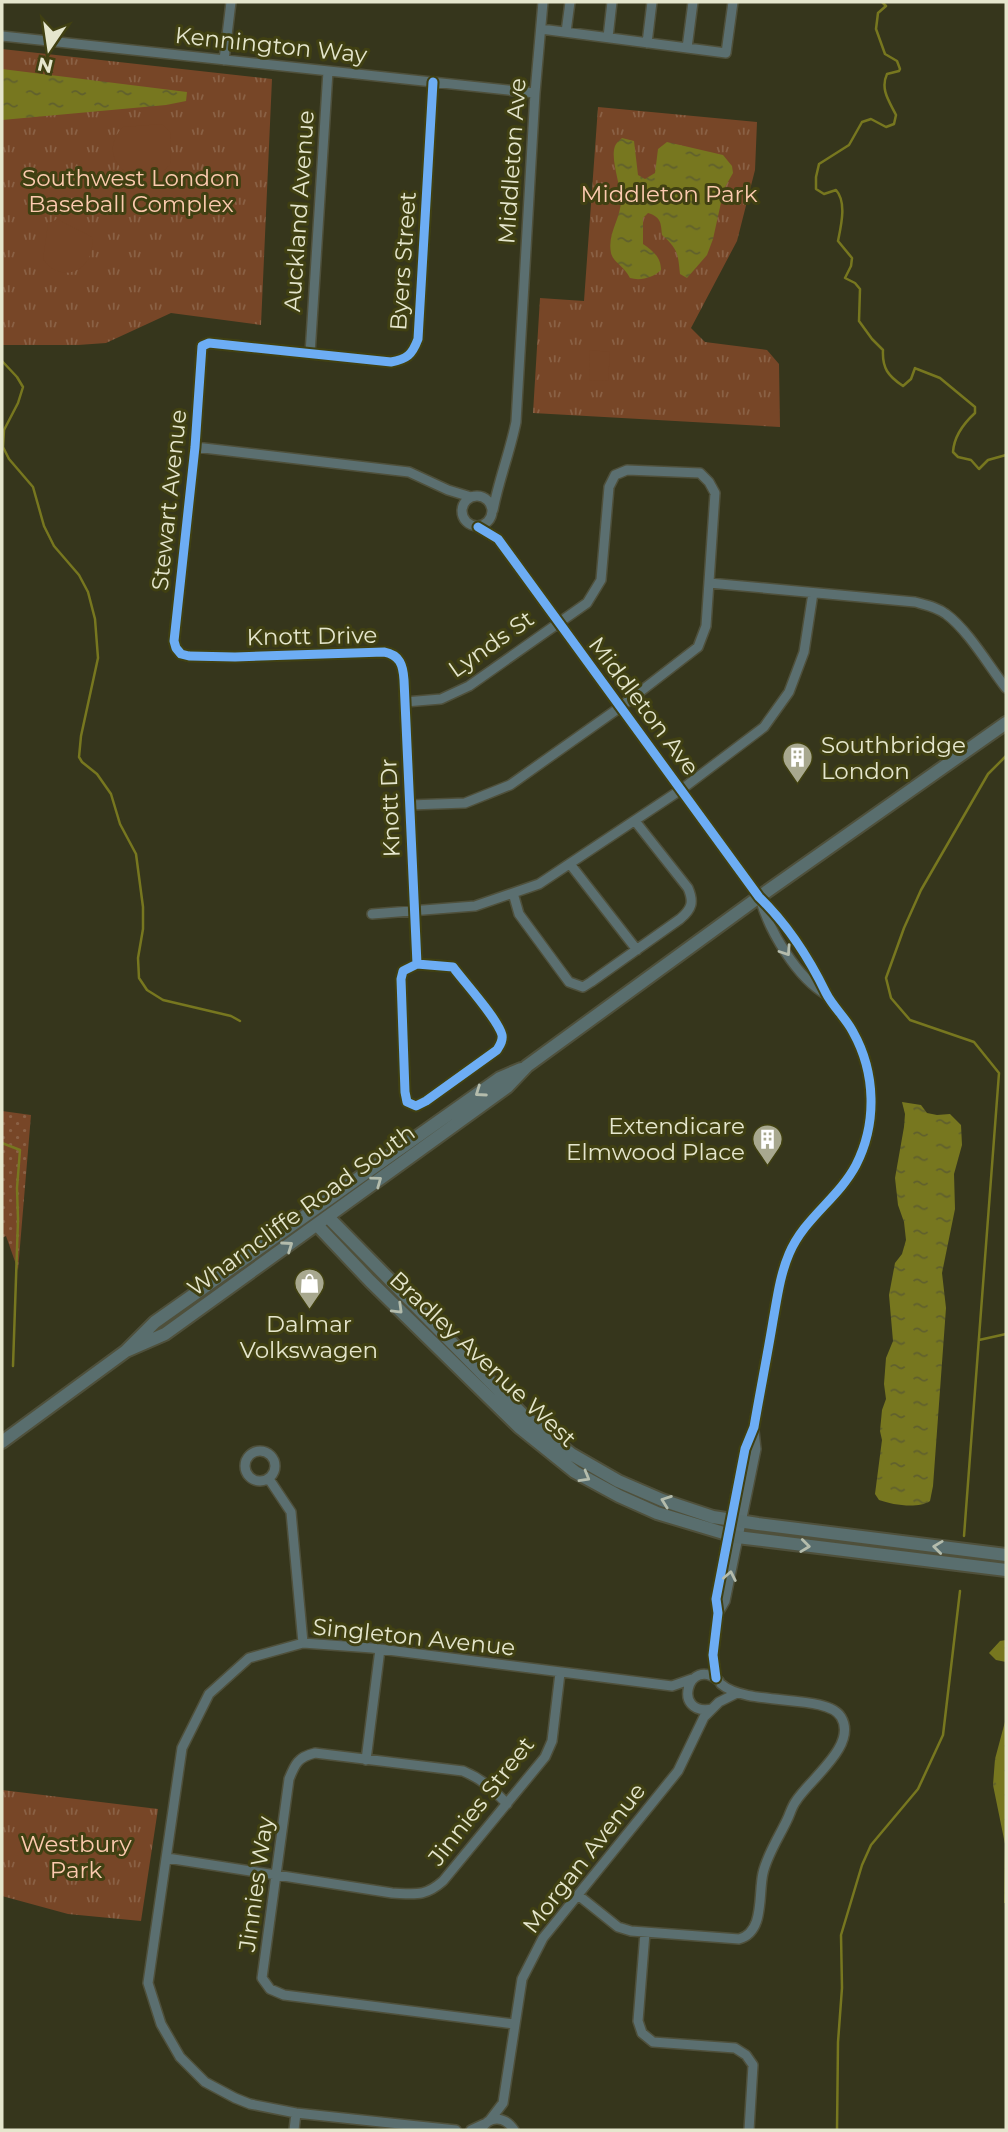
<svg xmlns="http://www.w3.org/2000/svg" width="1008" height="2132" font-family="Montserrat,sans-serif">
<defs>
<pattern id="grass-dots" width="8" height="8" patternUnits="userSpaceOnUse" patternTransform="scale(1.75)"><rect width="8" height="8" fill="#774627"/><path d="M2 2h.1M6 6h.1" fill="none" stroke="#8a6145" stroke-width="1.8" stroke-linecap="round"/></pattern>
<pattern id="park-tufts" width="24" height="20" patternUnits="userSpaceOnUse" patternTransform="scale(1.75)"><rect width="24" height="20" fill="#774627"/><path d="M3 7l-1-3M5 7V3M7 7l1-3M15 17l-1-3M17 17v-4M19 17l1-3" fill="none" stroke="#8a6145"/></pattern>
<pattern id="water-ripples" width="26" height="14" patternUnits="userSpaceOnUse" patternTransform="scale(1.75)"><rect width="26" height="14" fill="#77771f"/><path d="M2 4q2-2 4 0t4 0M15 11q2-2 4 0t4 0" fill="none" stroke="#60602d"/></pattern>
</defs>
<rect width="100%" height="100%" fill="#36361c"/>
<!-- grass -->
<path fill="url(#grass-dots)" d="M2 1111 31 1115 18 1270 6 1236 2 1238Z"/>
<!-- park -->
<path fill="url(#park-tufts)" d="M2 49 272 79 261 325 171 313 106 343 78 345H2Z
M598 107 757 122 755 170 737 241 691 328 705 342 767 350 779 364 780 427 533 413 540 298 584 301Z
M2 1790 158 1809 141 1921 68 1914 2 1896Z"/>
<!-- pitch -->
<path fill="#774627" d="M162 124 171 133 170 165C139 197 92 159 123 127Z
M57 219 92 237C96 270 62 286 43 259L48 224Z
M590 350 610 352 608 381 589 380Z"/>
<!-- water -->
<path fill="url(#water-ripples)" d="M2 69 187 92 186 101 166 105 2 120Z
M622 138 634 141 638 175 645 179 655 173 658 149 667 142 723 155 732 166 733 173 724 189 713 239 707 255 687 278 680 274C678 254 678 249 662 235 661 223 661 217 648 213L643 218V244C653 251 661 257 661 270 653 278 640 281 630 278 624 266 613 262 611 253 607 233 621 219 621 200 621 186 610 159 615 146 616 143 619 141 622 138Z
M902 1102 921 1105 927 1113 937 1115 950 1114 961 1125 962 1145 954 1174 955 1209 942 1273 946 1308 933 1486 930 1501C918 1509 893 1505 879 1500L875 1494 882 1440 880 1431 882 1410 886 1399 884 1384 886 1358 893 1341 889 1295 895 1263 902 1254 906 1240 904 1222 898 1205 895 1178 904 1127 905 1114Z
M1006 1640V1662L996 1660 989 1653 1000 1641Z
M1006 1718V1903H1004L1005 1844 993 1785 995 1759Z"/>
<g fill="none" stroke-linecap="round" stroke-linejoin="round">
<!-- stream -->
<path stroke="#77771f" stroke-width="2.5" d="M882 2 886 6 878 13 876 29 885 54 897 61 900 69 899 71 887 74C880 89 889 101 896 115L894 124 886 127 871 119 862 122 849 145 819 164 816 177V189L824 194 836 190C847 202 841 226 838 241L852 258 851 266 845 278 855 283 860 289 859 321 872 339 883 350C882 368 888 376 903 386L911 379 915 368 917 369 940 378 975 407V413C963 424 954 436 953 452L958 457 971 460 979 469 988 460 1006 455
M2 361 17 377 23 387 18 403 4 430 3 447 9 459 33 487 44 526 54 546 79 575 88 592 95 619 98 658 81 736 79 757 82 762 97 774 111 794 120 824 136 854 143 907V929L138 958 139 978 147 990 163 1000 231 1016 240 1021
M2 1143 20 1150 17 1188 18 1220 13 1366
M979 1340 1006 1334
M964 1536 999 1073 974 1042 910 1020 891 998 886 978 904 928 921 890 988 774 1006 756
M837 2130 838 2042 842 1988 841 1935 862 1865 871 1845 918 1789 943 1735 960 1591"/>
<defs>
<path id="minor" d="M541 29 726 53 733 2
M566 32 570 2
M2 36 535 93
M608 37 612 2
M647 43 652 2
M687 48 693 2
M224 60 231 2
M310 354 328 71
M195 447 409 472 448 490 471 497
M462 511a15 15 0 1 1 30 0a15 15 0 1 1-30 0Z
M493 510C499 479 510 452 516 422L535 93 543 2
M478 527 498 539 759 897C787 924 809 958 826 993 833 1007 846 1018 853 1032 876 1073 877 1124 856 1165 838 1199 804 1218 789 1254 780 1275 777 1299 773 1321 767 1357 760 1392 754 1427L745 1449 716 1599 718 1613 713 1655 716 1678
M709 583 915 602C926 605 937 607 946 614 968 630 989 666 1006 688
M405 702 441 699 469 686 587 603 601 580 609 487 615 475 627 470 700 473 709 482 715 493 706 626 698 647 619 708 510 785 465 803 410 805
M570 864 637 950
M513 893 519 914 569 982 583 987 591 982 680 919C692 909 694 902 688 888L635 821
M760 898C769 931 797 978 827 995
M372 914 475 906 539 884 682 789 764 727 789 692 804 652 813 593
M417 964 453 967C464 982 498 1019 502 1035 503 1041 500 1045 497 1050L426 1101 416 1106 407 1102 405 1092 401 979 403 971 417 964 404 680C403 665 400 655 384 652L235 657 189 656 181 654 176 648 174 641 195 447 202 346 209 343 391 362C407 359 412 355 418 339L433 82
M245 1466a15 15 0 1 1 30 0a15 15 0 1 1-30 0Z
M269 1479 291 1512 303 1643
M718 1613 725 1601 756 1449 754 1431
M712 1709C671 1717 688 1654 719 1681
M366 1760 380 1649
M507 1804C493 1789 482 1779 463 1771L315 1753C298 1757 295 1764 289 1779L262 1978 270 1989 284 1995 514 2024
M167 1858 392 1893C415 1894 425 1897 443 1881L545 1757 552 1741 560 1673
M578 1895 618 1927 631 1931 739 1939C765 1932 758 1894 763 1873 767 1855 779 1837 787 1820 790 1814 792 1806 796 1801 810 1779 858 1745 841 1717 827 1693 747 1707 721 1684
M645 1933 638 2021 642 2033 653 2042 735 2048 746 2055 753 2065 749 2130
M490 2120 503 2103 522 1979 543 1938 678 1771 704 1717 719 1702 735 1694
M294 2130 296 2113
M456 2130 296 2113 250 2104 235 2098 205 2082 180 2057 161 2024 148 1983 182 1748 209 1694 249 1658 303 1643 372 1648 672 1686 692 1679
M471 2130 484 2124
M481 2130C489 2115 505 2116 514 2130"/>
<path id="secondary" d="M328 1217 524 1416 571 1454 618 1481 662 1500 713 1517 758 1524 1006 1555
M317 1225 370 1281 519 1427 575 1472 619 1496 657 1513 737 1537 1006 1570
M126 1351 165 1334 507 1087 527 1066 759 897 1006 723
M2 1442 126 1351 155 1322 500 1078 521 1069"/>
</defs>
<!-- minor casing -->
<use href="#minor" stroke="#4f503b" stroke-width="12"/>
<!-- secondary casing -->
<use href="#secondary" stroke="#4f503b" stroke-width="16"/>
<!-- minor -->
<use href="#minor" stroke="#5b6f70" stroke-width="9"/>
<!-- secondary -->
<use href="#secondary" stroke="#596e6e" stroke-width="12"/>
<defs>
<path id="cycleway" d="M478 527 498 539 759 897C787 924 809 958 826 993 833 1007 846 1018 853 1032 876 1073 877 1124 856 1165 838 1199 804 1218 789 1254 780 1275 777 1299 773 1321 767 1357 760 1392 754 1427L745 1449 716 1599 718 1613 713 1655 716 1678
M417 964 453 967C464 982 498 1019 502 1035 503 1041 500 1045 497 1050L426 1101 416 1106 407 1102 405 1092 401 979 403 971 417 964 404 680C403 665 400 655 384 652L235 657 189 656 181 654 176 648 174 641 195 447 202 346 209 343 391 362C407 359 412 355 418 339L433 82"/>
</defs>
<!-- cycleway casing -->
<use href="#cycleway" stroke="#404012" stroke-width="13"/>
<!-- cycleway -->
<use href="#cycleway" stroke="#6dadf4" stroke-width="9"/>
</g>
<!-- one-way arrows -->
<defs><path id="oneway-chevron" d="M-2-3.5L2.5 0L-2 3.5" fill="none" stroke-width="1.6" stroke-linecap="round" stroke-linejoin="round" transform="scale(1.75)"/></defs>
<g stroke="#b5bcac">
<use href="#oneway-chevron" transform="translate(786 951) rotate(56)"/>
<use href="#oneway-chevron" transform="translate(730 1576) rotate(-79)"/>
</g>
<g stroke="#b4bcac">
<use href="#oneway-chevron" transform="translate(480 1092) rotate(145)"/>
<use href="#oneway-chevron" transform="translate(377 1181) rotate(-36)"/>
<use href="#oneway-chevron" transform="translate(288 1246) rotate(-35)"/>
<use href="#oneway-chevron" transform="translate(398 1309) rotate(44)"/>
<use href="#oneway-chevron" transform="translate(585 1477) rotate(30)"/>
<use href="#oneway-chevron" transform="translate(666 1501) rotate(-160)"/>
<use href="#oneway-chevron" transform="translate(805 1546) rotate(7)"/>
<use href="#oneway-chevron" transform="translate(938 1547) rotate(-173)"/>
</g>
<!-- icons -->
<defs>
<symbol id="building-pin" viewBox="-11 -11 22 30"><path d="M0 17L-7.5 6A9.5 9.5 0 1 1 7.5 6Z" fill="#a8a88f" stroke="#404012"/><path d="M-4-6H4V6H1V3H-1V6H-4ZM-2.5-4.3h1.7v1.8h-1.7ZM.8-4.3h1.7v1.8H.8ZM-2.5-1h1.7V.8h-1.7ZM.8-1h1.7V.8H.8Z" fill="#fff"/></symbol>
<symbol id="shop-pin" viewBox="-11 -11 22 30"><path d="M0 17L-7.5 6A9.5 9.5 0 1 1 7.5 6Z" fill="#a8a88f" stroke="#404012"/><path d="M-5-2.5h2.3a2.7 3.5 0 0 1 5.4 0H5L5.5 6h-11ZM-1.5-2.5h3a1.5 2.3 0 0 0-3 0Z" fill="#fff"/></symbol>
</defs>
<g fill-rule="evenodd">
<use href="#building-pin" x="780" y="740" width="35" height="47"/>
<use href="#building-pin" x="750" y="1122" width="35" height="47"/>
<use href="#shop-pin" x="292" y="1266" width="35" height="47"/>
</g>
<g text-anchor="middle" dominant-baseline="central" stroke-width="6" stroke-linejoin="round" paint-order="stroke">
<!-- street labels -->
<g font-size="23" fill="#e5e6cd" stroke="#404012">
<text transform="translate(271 45) rotate(6)">Kennington Way</text>
<text transform="translate(512 161) rotate(-86)">Middleton Ave</text>
<text transform="translate(299 211) rotate(-86)">Auckland Avenue</text>
<text transform="translate(403 261) rotate(-86)">Byers Street</text>
<text transform="translate(169 500) rotate(-84)">Stewart Avenue</text>
<text transform="translate(312 636) rotate(-1)">Knott Drive</text>
<text transform="translate(491 644) rotate(-35)">Lynds St</text>
<text transform="translate(644 706) rotate(53)">Middleton Ave</text>
<text transform="translate(390 808) rotate(-92)">Knott Dr</text>
<text transform="translate(301 1210) rotate(-36)">Wharncliffe Road South</text>
<text transform="translate(483 1359) rotate(43)">Bradley Avenue West</text>
<text transform="translate(414 1637) rotate(6)">Singleton Avenue</text>
<text transform="translate(481 1801) rotate(-52)">Jinnies Street</text>
<text transform="translate(584 1858) rotate(-52)">Morgan Avenue</text>
<text transform="translate(256 1884) rotate(-82)">Jinnies Way</text>
</g>
<!-- park labels -->
<g font-size="23" fill="#fccaaf" stroke="#404012">
<text x="131" y="178">Southwest London<tspan x="131" dy="26">Baseball Complex</tspan></text>
<text x="669" y="194">Middleton Park</text>
<text x="76" y="1844">Westbury<tspan x="76" dy="26">Park</tspan></text>
</g>
<!-- poi labels -->
<g font-size="23" fill="#e5e6cd" stroke="#404012" text-anchor="start">
<text x="821" y="745">Southbridge<tspan x="821" dy="26">London</tspan></text>
<text x="745" y="1126" text-anchor="end">Extendicare<tspan x="745" dy="26">Elmwood Place</tspan></text>
<text x="309" y="1324" text-anchor="middle">Dalmar<tspan x="309" dy="26">Volkswagen</tspan></text>
</g>
</g>
<!-- border -->
<rect width="1008" height="2132" fill="none" stroke="#e5e6cd" stroke-width="7"/>
<!-- north arrow -->
<g transform="translate(49 49) rotate(193)" stroke="#404012" stroke-width="5" paint-order="stroke">
<path d="M0-5L12 26L0 18L-12 26Z" fill="#e5e6cd"/>
<text y="-10" font-size="19" font-weight="bold" text-anchor="middle" fill="#e5e6cd">N</text>
</g>
</svg>
